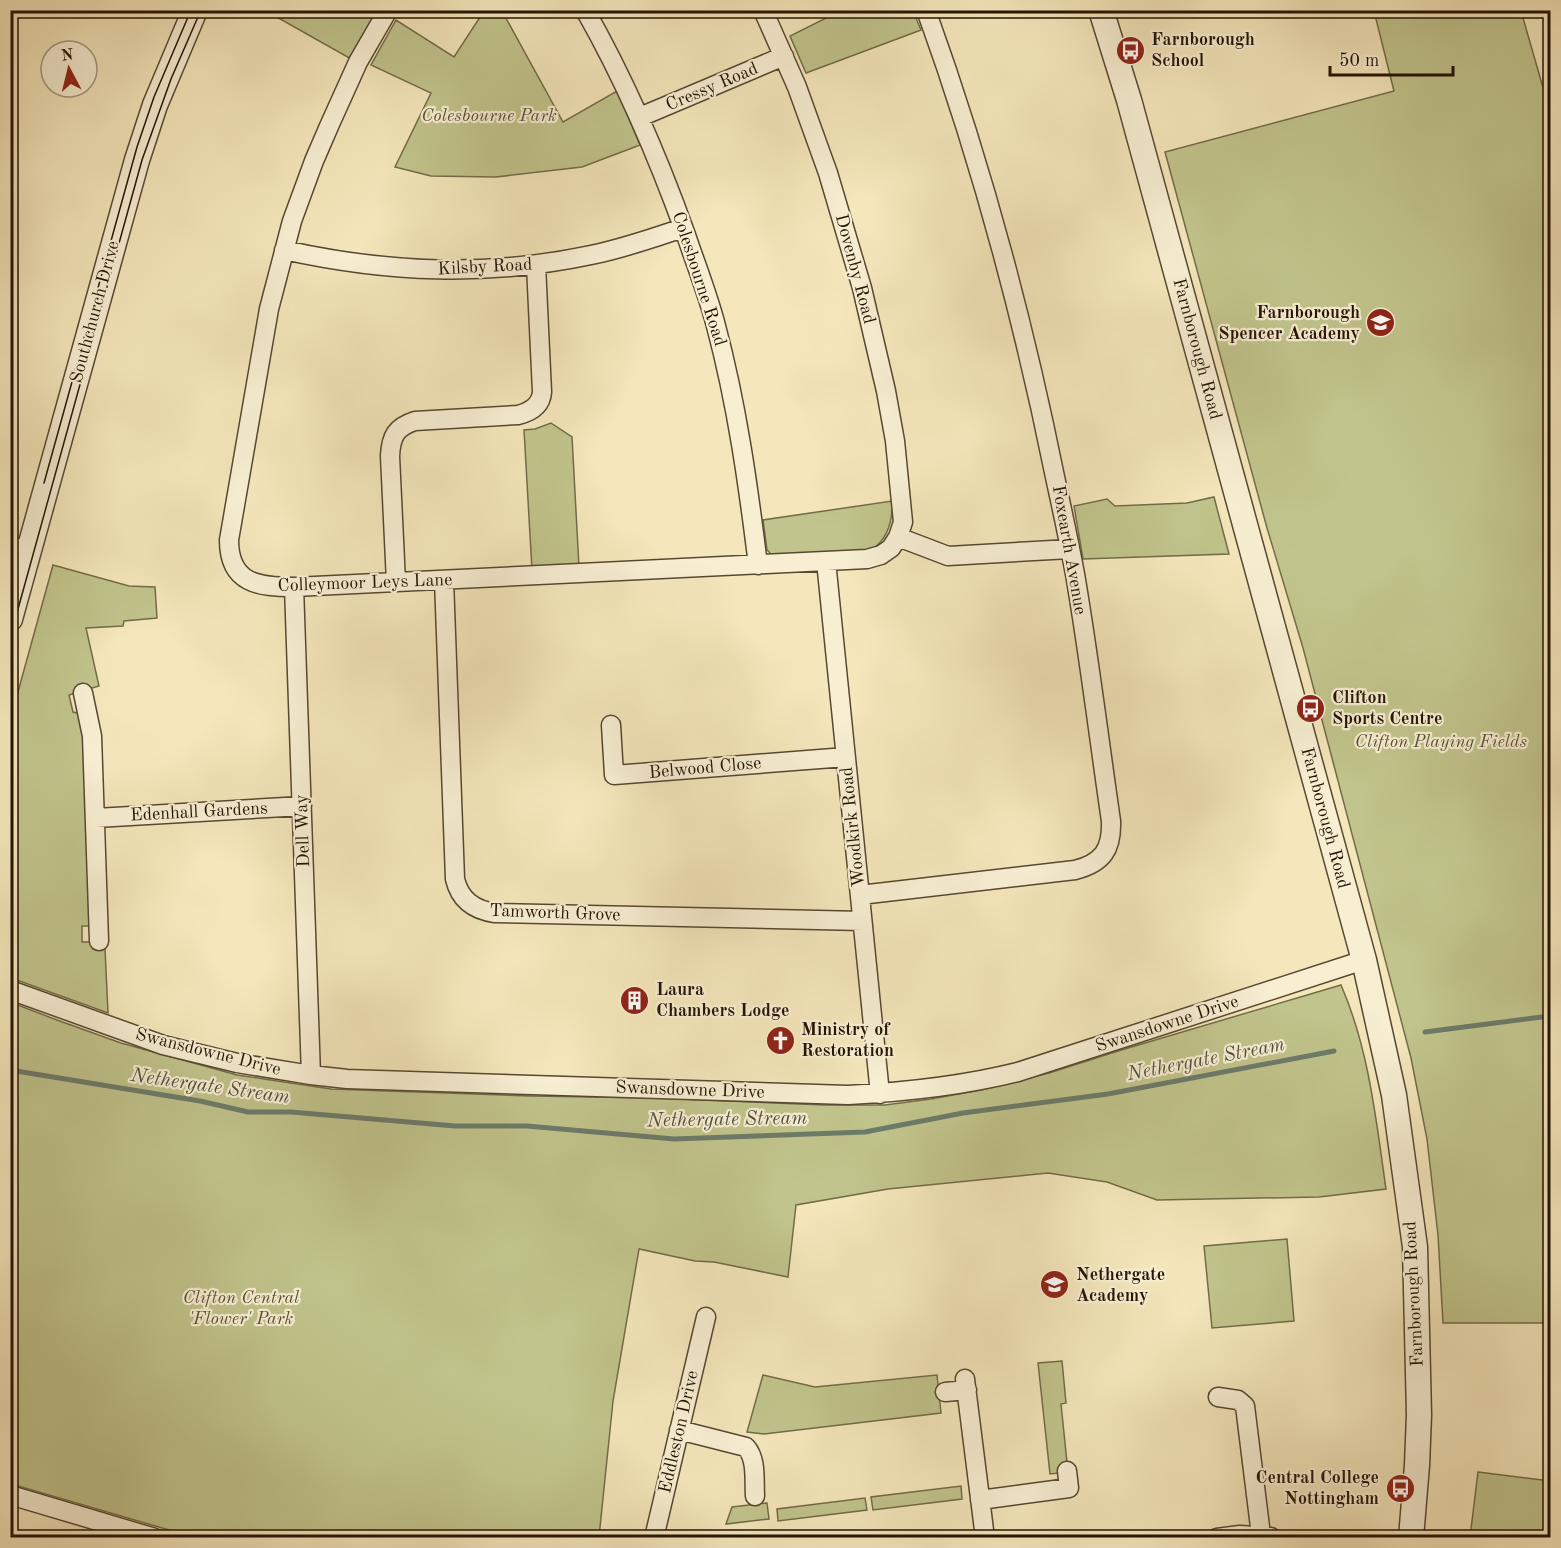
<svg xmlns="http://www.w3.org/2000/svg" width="1561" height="1548" font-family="'Old Standard TT',serif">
<rect width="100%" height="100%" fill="#f4e7bb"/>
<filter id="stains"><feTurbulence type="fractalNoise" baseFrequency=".00333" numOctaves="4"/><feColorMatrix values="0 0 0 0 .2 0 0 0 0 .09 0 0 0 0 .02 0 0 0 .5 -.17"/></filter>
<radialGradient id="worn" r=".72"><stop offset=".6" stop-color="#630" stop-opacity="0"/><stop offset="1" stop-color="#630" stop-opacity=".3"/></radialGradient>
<!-- green -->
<path fill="#c1c48c" stroke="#726c48" stroke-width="1.5" d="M842 10 913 11 921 30 806 73 790 36Z
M266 11H377L351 59Z
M484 11H502L563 122 617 91 640 145 582 167 496 177 431 176 395 167 431 93 371 65 396 20 454 57Z
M1374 11H1521L1544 91 1550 92V1323H1443L1438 1235 1427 1139 1411 1058 1303 648 1267 528 1165 152 1394 91Z
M551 423 572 437 579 567 532 570 524 430 535 429Z
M1214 497 1229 554 1083 559 1074 506 1107 499 1115 506 1187 503Z
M892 501C893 520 888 538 872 550L772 555 767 550 763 520Z
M53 565 129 586 155 587 157 618 124 621 123 626 86 628 99 686 69 695 73 712 82 714 87 737 92 926H82V942H93V949H105L108 1013 11 978V717Z
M1341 985C1369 1049 1376 1120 1386 1189L1319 1197 1157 1200 1107 1182 1048 1173 888 1189 796 1205 788 1277 714 1262 695 1261 639 1249 613 1401 599 1537H193L11 1484 10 1002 57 1020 121 1043 237 1075 331 1089 531 1096 656 1098 824 1105H885L931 1099 981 1090 1049 1073 1118 1051Z
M1287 1239 1294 1321 1212 1328 1204 1246Z
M1062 1361 1066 1403 1061 1404 1068 1472 1050 1474 1038 1363Z
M763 1375 815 1387 937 1375 941 1413 764 1434 747 1432Z
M1478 1472 1550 1481V1537H1470Z
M961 1486 962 1499 873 1510 871 1497Z
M865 1498 867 1510 778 1521 777 1509Z
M767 1503 769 1519 726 1524 732 1507Z"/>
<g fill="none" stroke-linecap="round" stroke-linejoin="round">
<!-- stream -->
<path stroke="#6c7b6a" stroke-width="5" d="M1425 1032 1550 1016
M10 1070 200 1101 248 1112H291L455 1126H527L674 1139 865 1132 963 1113 1108 1094 1334 1051"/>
<defs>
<path id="minor" d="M388 10 358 62 330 124 314 161 292 221 269 309 229 540C229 584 259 587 294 587L867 559 881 555 891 548 898 537 903 522 895 441 886 391 862 288 828 173 797 87 763 10
M585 10C626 82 658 157 686 235 696 265 708 295 716 326 737 405 748 484 758 565
M640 117 784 56
M284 250C388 273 487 277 591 255 622 249 653 238 683 228
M898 537 948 556 1070 549
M10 546 29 551
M826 561 880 1094
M444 580 455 879C460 900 474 910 495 913L862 921
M396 582 390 456C391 436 396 427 415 421L518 415C530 412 541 406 542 392L536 265
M294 587 311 1075
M83 693 92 736 99 941
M611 725 614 775 846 757
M96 818 302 806
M860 895 1075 870C1103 863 1112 849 1111 821 1099 739 1089 656 1075 574 1069 542 1062 509 1055 477 1023 318 981 162 926 10
M10 990 163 1045 237 1063 311 1075 347 1079 848 1095C906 1092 962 1086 1018 1072L1364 960
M965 1379 985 1538
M945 1392 967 1390
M1218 1397 1238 1400 1245 1406 1261 1535
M679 1430 746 1447C757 1459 754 1481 755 1496
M10 1495 155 1538
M980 1500 1069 1488 1067 1471
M654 1538 706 1317
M1217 1538 1240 1535 1271 1537"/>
<path id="tertiary" d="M1101 10 1129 100 1364 960 1394 1095 1415 1247 1419 1415 1417 1465 1411 1538
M10 619 137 160 155 105 195 10"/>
</defs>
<!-- minor casing -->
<use href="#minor" stroke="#574832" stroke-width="21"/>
<!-- tertiary casing -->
<use href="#tertiary" stroke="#574832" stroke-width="27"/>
<!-- minor -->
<use href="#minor" stroke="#f8efd3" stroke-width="18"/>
<!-- tertiary -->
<use href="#tertiary" stroke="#f8efd3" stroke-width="24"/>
<!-- tram -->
<path stroke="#231304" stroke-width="1.5" d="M44 483 137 147 154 97 191 10
M10 638 142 160 171 79 201 10"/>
</g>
<!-- icons -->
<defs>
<symbol id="bus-disc" viewBox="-11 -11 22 22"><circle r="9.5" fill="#8f2418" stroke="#f8efd3"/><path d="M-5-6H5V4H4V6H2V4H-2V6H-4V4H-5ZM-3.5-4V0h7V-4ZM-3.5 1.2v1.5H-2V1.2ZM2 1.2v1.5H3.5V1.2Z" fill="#fff"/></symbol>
<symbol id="school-disc" viewBox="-11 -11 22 22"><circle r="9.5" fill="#8f2418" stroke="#f8efd3"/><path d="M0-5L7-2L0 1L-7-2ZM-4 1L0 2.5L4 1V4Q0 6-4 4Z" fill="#fff"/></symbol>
<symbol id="building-disc" viewBox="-11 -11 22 22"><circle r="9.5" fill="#8f2418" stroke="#f8efd3"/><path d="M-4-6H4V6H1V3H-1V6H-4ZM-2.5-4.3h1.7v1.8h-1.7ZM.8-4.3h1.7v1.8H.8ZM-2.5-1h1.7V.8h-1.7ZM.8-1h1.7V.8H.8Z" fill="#fff"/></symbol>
<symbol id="church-disc" viewBox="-11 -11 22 22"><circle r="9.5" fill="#8f2418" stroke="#f8efd3"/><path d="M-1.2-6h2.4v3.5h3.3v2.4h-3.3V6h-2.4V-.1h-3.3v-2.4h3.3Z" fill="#fff"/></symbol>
</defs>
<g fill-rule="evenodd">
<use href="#bus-disc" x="1114" y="34" width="33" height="33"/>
<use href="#school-disc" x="1364" y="306" width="33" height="33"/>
<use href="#bus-disc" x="1294" y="692" width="33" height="33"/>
<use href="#building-disc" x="618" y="984" width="33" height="33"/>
<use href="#church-disc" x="764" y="1024" width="33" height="33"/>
<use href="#school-disc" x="1038" y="1268" width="33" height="33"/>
<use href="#bus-disc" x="1384" y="1472" width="33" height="33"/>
</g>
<g text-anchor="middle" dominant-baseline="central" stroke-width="4.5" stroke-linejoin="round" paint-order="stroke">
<!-- poi labels -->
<g font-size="18" font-weight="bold" fill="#231304" stroke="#f8efd3" text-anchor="start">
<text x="1151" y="40">Farnborough<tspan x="1151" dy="21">School</tspan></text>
<text x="1360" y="313" text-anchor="end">Farnborough<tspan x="1360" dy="21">Spencer Academy</tspan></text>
<text x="1332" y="698">Clifton<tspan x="1332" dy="21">Sports Centre</tspan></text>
<text x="656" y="990">Laura<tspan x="656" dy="21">Chambers Lodge</tspan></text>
<text x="801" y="1030">Ministry of<tspan x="801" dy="21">Restoration</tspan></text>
<text x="1076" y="1275">Nethergate<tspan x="1076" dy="21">Academy</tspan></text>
<text x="1379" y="1478" text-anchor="end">Central College<tspan x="1379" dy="21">Nottingham</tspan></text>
</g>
<!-- street labels -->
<g font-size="18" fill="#231304" stroke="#f8efd3">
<text transform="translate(712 87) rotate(-23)">Cressy Road</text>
<text transform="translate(485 267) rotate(-3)">Kilsby Road</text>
<text transform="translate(855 269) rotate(75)">Dovenby Road</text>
<text transform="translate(699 279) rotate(72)">Colesbourne Road</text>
<text transform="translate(95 312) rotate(-75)">Southchurch Drive</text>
<text transform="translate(1197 349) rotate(75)">Farnborough Road</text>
<text transform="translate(1069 550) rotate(80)">Foxearth Avenue</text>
<text transform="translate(365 583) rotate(-2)">Colleymoor Leys Lane</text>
<text transform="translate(705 768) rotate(-5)">Belwood Close</text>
<text transform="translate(199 812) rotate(-3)">Edenhall Gardens</text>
<text transform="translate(1325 818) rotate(75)">Farnborough Road</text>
<text transform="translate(853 827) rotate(-96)">Woodkirk Road</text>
<text transform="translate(303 831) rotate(-92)">Dell Way</text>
<text transform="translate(555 913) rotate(2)">Tamworth Grove</text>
<text transform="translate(1167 1024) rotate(-18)">Swansdowne Drive</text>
<text transform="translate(208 1052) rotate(14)">Swansdowne Drive</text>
<text transform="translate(690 1090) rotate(2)">Swansdowne Drive</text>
<text transform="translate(1414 1294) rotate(-93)">Farnborough Road</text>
<text transform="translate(679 1432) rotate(-77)">Eddleston Drive</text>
</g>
<!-- park labels -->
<g font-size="18" font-style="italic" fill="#5a5134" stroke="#f8efd3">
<text x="489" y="116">Colesbourne Park</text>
<text x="1441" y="742">Clifton Playing Fields</text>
<text x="241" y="1298">Clifton Central<tspan x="241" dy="21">'Flower' Park</tspan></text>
</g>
<!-- water labels -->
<g font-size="20" font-style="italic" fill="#4d5040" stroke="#f8efd3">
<text transform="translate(1206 1060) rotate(-11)">Nethergate Stream</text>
<text transform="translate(210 1087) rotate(8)">Nethergate Stream</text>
<text transform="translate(727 1120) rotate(-1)">Nethergate Stream</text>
</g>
</g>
<!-- margin -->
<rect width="1561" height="1548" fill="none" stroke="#f4e7bb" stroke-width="36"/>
<rect x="12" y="12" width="1537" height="1524" fill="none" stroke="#231304" stroke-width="3"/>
<rect x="18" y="18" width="1525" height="1512" fill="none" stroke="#231304" stroke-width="1.5"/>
<!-- north arrow -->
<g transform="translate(69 69) rotate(353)"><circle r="28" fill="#f8efd3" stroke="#a39780" stroke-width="1.5"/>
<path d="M0-4.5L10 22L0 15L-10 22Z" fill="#8f2418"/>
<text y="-9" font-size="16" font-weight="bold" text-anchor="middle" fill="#231304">N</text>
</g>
<!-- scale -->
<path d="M1330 66v9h123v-9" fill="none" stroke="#231304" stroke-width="3"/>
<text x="1339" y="66" font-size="18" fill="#231304" stroke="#f8efd3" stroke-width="4.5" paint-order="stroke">50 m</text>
<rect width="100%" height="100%" filter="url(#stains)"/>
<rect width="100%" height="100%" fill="url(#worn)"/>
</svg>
